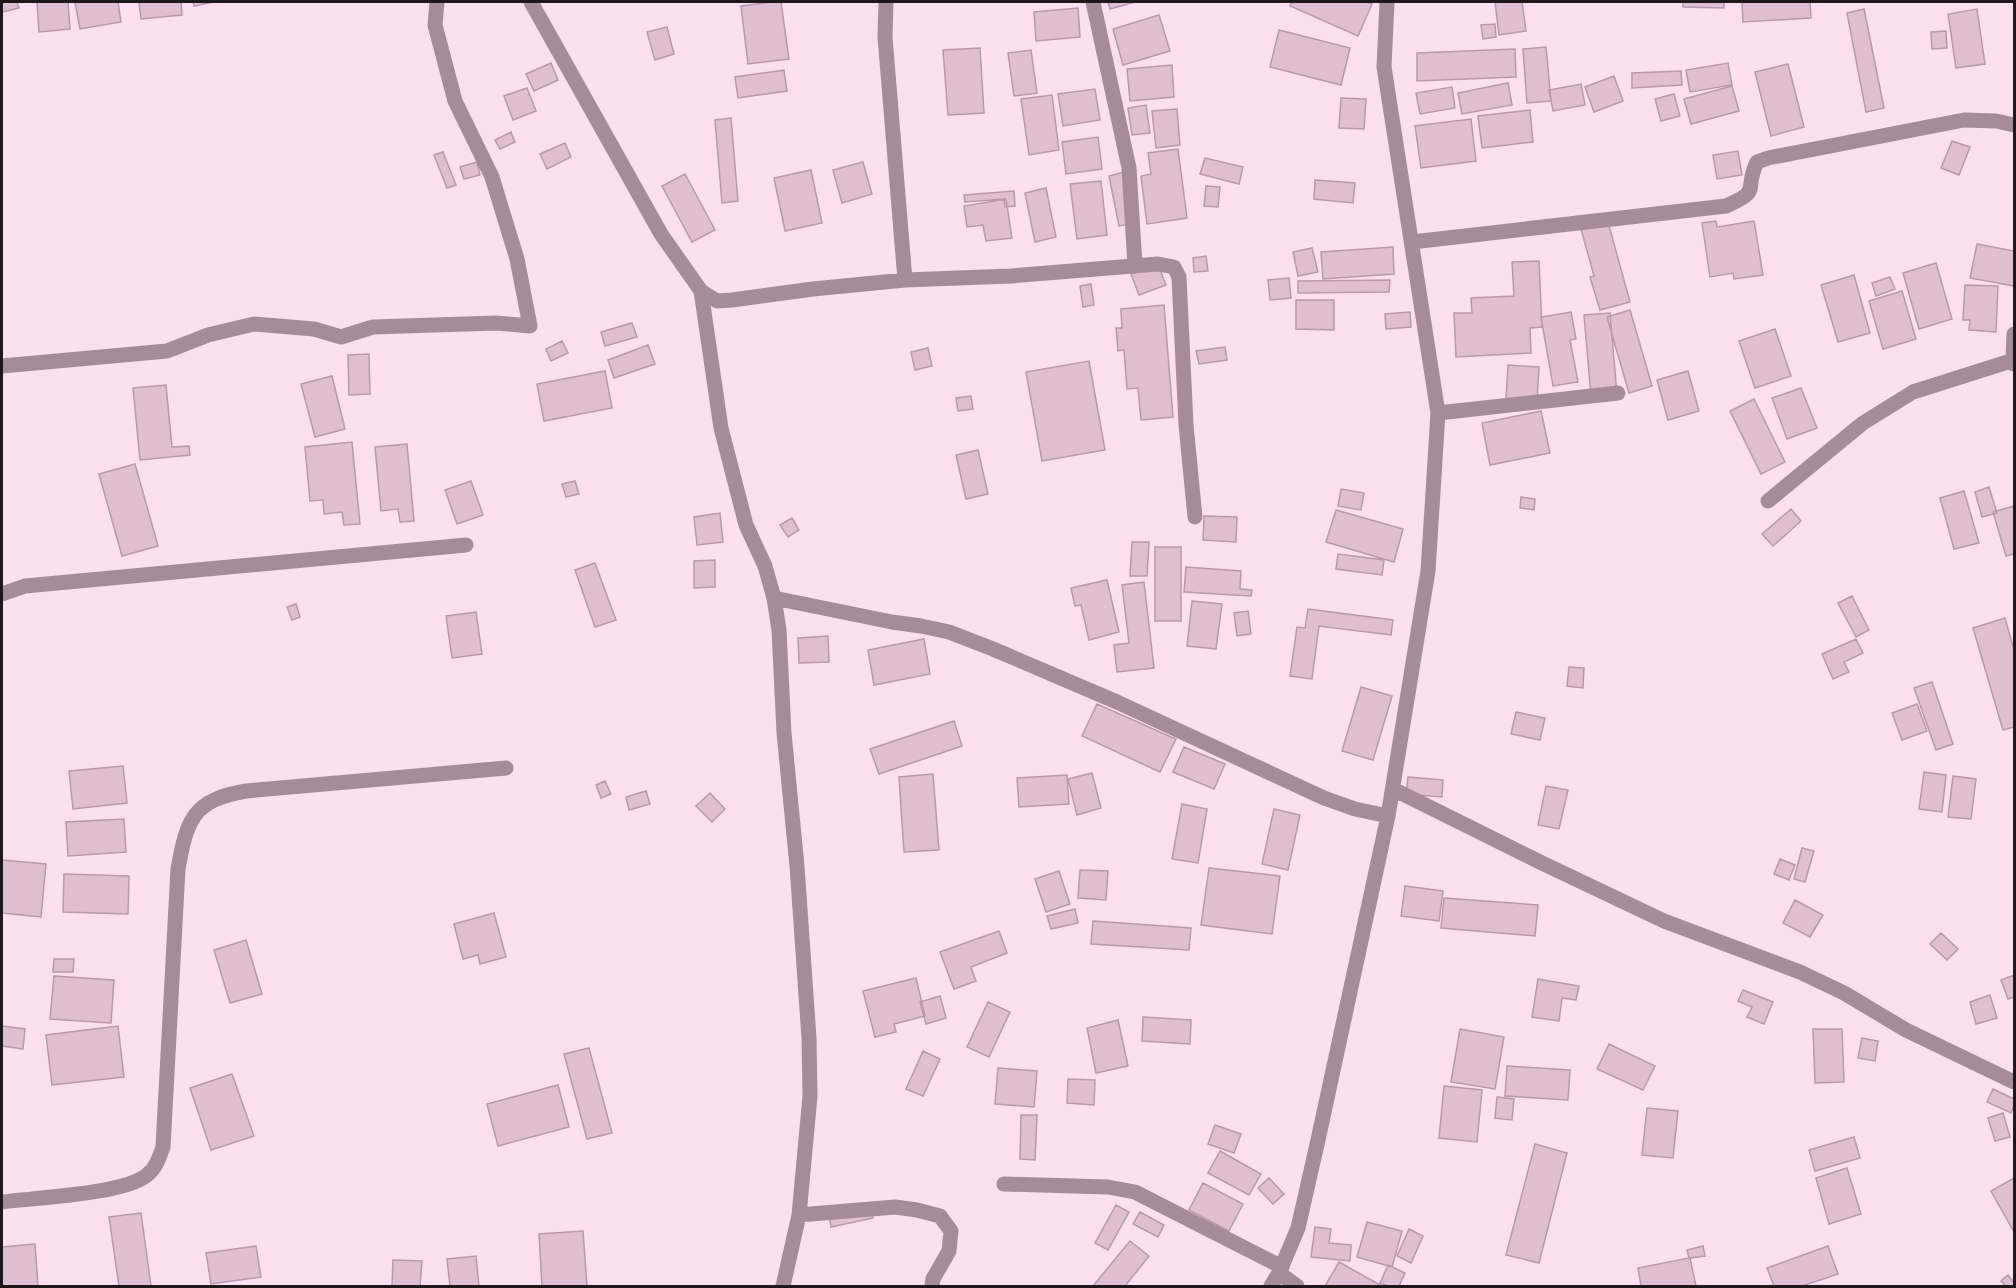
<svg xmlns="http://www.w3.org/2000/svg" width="2016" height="1288" font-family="Commissioner,sans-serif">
<rect width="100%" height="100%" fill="#fbe0f0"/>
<!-- building -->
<path fill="#dfbfd2" stroke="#b999ac" stroke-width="1.5" d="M2 2H17L19 8 2 12Z
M37 2H68L70 29 39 32Z
M75 2H118L121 22 80 29Z
M139 2H181L182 15 141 19Z
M193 2H214L194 6Z
M772 2H781L789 59 748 64 741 6Z
M1108 2H1135L1110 9Z
M1292 2H1367L1372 4 1358 36 1290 6Z
M1495 2H1522L1526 31 1499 35Z
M1683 2H1724V8L1683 7Z
M1742 2H1810L1811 18 1743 22Z
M1078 8 1080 37 1036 41 1034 12Z
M1864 9 1884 108 1866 112 1847 13Z
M1977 9 1985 64 1956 68 1948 14Z
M1159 15 1170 51 1123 65 1113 29Z
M1495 24 1496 37 1483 39 1481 25Z
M667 27 674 54 655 60 647 32Z
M1279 30 1350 48 1341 85 1270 67Z
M1946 31 1947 48 1932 49 1931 32Z
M1546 47 1551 101 1527 103 1523 49Z
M980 48 984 113 948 115 943 50Z
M1515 49 1516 77 1417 81V53Z
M1031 50 1037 93 1014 96 1008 53Z
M551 63 558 80 534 91 526 74Z
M1728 63 1732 85 1690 92 1686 70Z
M1788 64 1804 127 1771 136 1755 72Z
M1172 65 1174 97 1130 101 1127 69Z
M784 70 787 91 738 98 735 77Z
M1681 71 1682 85 1632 88V73Z
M1614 76 1623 101 1594 112 1585 87Z
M1508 83 1512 105 1462 114 1458 93Z
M1581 84 1585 105 1553 111 1549 90Z
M1732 86 1739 111 1691 124 1684 99Z
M1452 87 1455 108 1420 114 1416 93Z
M527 88 536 111 513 120 504 96Z
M1095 89 1100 120 1063 126 1058 94Z
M1674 94 1680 116 1661 121 1655 99Z
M1052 95 1059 150 1029 155 1021 99Z
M1341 98 1366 99 1364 129 1339 128Z
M1146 105 1150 133 1132 135 1128 108Z
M1177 109 1180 145 1156 148 1152 111Z
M1530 110 1533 142 1482 148 1478 116Z
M731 118 738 201 722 203 715 120Z
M1471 119 1476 161 1421 168 1415 126Z
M511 132 515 142 500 149 495 140Z
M1098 137 1102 169 1066 174 1062 142Z
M1952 141 1970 147 1959 175 1941 168Z
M565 143 571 157 547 169 540 154Z
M1178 149 1187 218 1147 224 1141 176 1151 174 1148 153Z
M1738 151 1742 175 1717 179 1713 155Z
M443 152 456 185 447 188 434 155Z
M1205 158 1243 167 1239 184 1200 174Z
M477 162 480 175 464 179 460 167Z
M863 162 872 194 842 203 833 170Z
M811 170 822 223 785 231 774 178Z
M1125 172 1135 223 1119 226 1109 176Z
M685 174 715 230 692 242 662 186Z
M1315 180 1355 183 1353 203 1314 199Z
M1101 181 1107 235 1077 239 1070 184Z
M1206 186 1220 187 1218 207 1204 206Z
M1046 188 1056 237 1035 242 1025 193Z
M1014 191 1015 206 1005 207 1004 199 965 202 964 195Z
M1006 199 1012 238 986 241 983 225 967 227 964 206Z
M1716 221 1717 227 1754 221 1763 275 1734 279 1733 273 1710 277 1702 223Z
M1608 222 1630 302 1600 310 1590 277 1594 276 1581 229Z
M1977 244 2014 251V286L1970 278Z
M1393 247 1394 274 1323 279 1321 252Z
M1312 248 1318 272 1298 276 1293 252Z
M1206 256 1208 271 1194 272 1193 258Z
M1539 261 1542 327 1530 328 1531 353 1456 357 1454 313H1472L1471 298 1514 296 1512 262Z
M1936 263 1952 319 1919 329 1903 273Z
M1158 265 1166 285 1139 295 1131 274Z
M1854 275 1870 333 1838 342 1821 285Z
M1890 277 1895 289 1876 296 1872 283Z
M1289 278 1291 298 1270 300 1268 280Z
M1390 280 1389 292 1298 293V281Z
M1091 284 1094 305 1083 307 1080 286Z
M1965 285 1998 286 1996 332 1969 330 1970 320H1963Z
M1902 291 1916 339 1883 349 1869 301Z
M1296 300H1334V330L1296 329Z
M1164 305 1173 417 1141 420 1138 388 1127 389 1124 350 1118 351 1116 328H1122L1121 309Z
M1630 310 1652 386 1629 393 1607 317Z
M1410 312 1411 327 1386 329 1385 314Z
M1571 312 1576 339 1570 340 1578 382 1553 386 1541 317Z
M1610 313 1617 394 1591 396 1584 315Z
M632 323 637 337 605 346 601 332Z
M1775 329 1791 376 1755 388 1739 341Z
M562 341 568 353 551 361 546 349Z
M648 345 655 364 614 378 608 360Z
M1225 347 1227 360 1199 364 1196 351Z
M928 348 932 366 915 370 911 352Z
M369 354 370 394 349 395 348 355Z
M1089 361 1105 450 1042 461 1026 372Z
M1508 365 1539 367 1537 401 1506 399Z
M605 371 612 408 544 421 537 384Z
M1688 371 1699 411 1668 420 1657 380Z
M332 376 345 429 315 437 301 384Z
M166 385 172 447 189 446 190 455 140 460 133 388Z
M1801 388 1817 428 1787 439 1772 398Z
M971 396 973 409 958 411 956 398Z
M1754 399 1785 462 1761 474 1730 411Z
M1541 411 1550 453 1490 465 1482 423Z
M352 442 360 524 344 525 342 512 324 514 323 500 310 501 305 447Z
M407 444 414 521 400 522 398 509 381 511 375 447Z
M978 450 988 494 966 499 956 455Z
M135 464 158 546 122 556 99 474Z
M471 481 483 515 457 524 445 490Z
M575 481 579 494 566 497 562 484Z
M1989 487 1997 513 1982 517 1975 492Z
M1341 489 1364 493 1361 510 1338 506Z
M1964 491 1979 543 1954 549 1940 498Z
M1521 497 1535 499 1534 510 1520 508Z
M2014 506V554L2006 556 1993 512Z
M1791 509 1801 521 1773 546 1762 534Z
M1336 510 1403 529 1394 562 1326 542Z
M720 513 723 542 697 545 694 517Z
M1204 516 1237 517 1236 542 1203 540Z
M792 518 799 530 788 537 780 525Z
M1132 542H1149L1147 576H1130Z
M1155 547H1181V621H1155Z
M1338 554 1384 560 1382 575 1336 569Z
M715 560V587L694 588V561Z
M595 563 616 620 595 627 575 570Z
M1186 567 1241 571 1240 589 1252 590 1251 596 1184 592Z
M1107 580 1119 632 1089 640 1081 605 1075 606 1071 588Z
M1144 582 1154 668 1117 672 1114 645 1129 643 1122 585Z
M1852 596 1869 630 1856 637 1838 603Z
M1192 601 1222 604 1216 649 1187 646Z
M296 604 300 617 292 620 287 607Z
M1308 609 1393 620 1391 635 1319 626 1312 679 1290 676 1297 627 1305 628Z
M1248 611 1251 634 1237 636 1234 613Z
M476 612 482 654 452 658 446 616Z
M2005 618 2014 650V727L2003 730 1973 628Z
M828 636 829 662 799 663 798 638Z
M924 639 930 674 874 685 868 650Z
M1856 639 1863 653 1844 662 1849 672 1833 679 1822 654Z
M1569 667 1584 668 1583 688 1567 686Z
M1932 682 1953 744 1936 750 1914 688Z
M1361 687 1392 696 1373 760 1342 751Z
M1097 704 1176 739 1160 772 1082 736Z
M1917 704 1927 731 1902 740 1892 713Z
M1516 712 1545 718 1540 740 1511 734Z
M954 721 962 746 879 774 870 749Z
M1184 747 1225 764 1214 789 1173 772Z
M123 766 127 803 73 809 69 771Z
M1924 772 1946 775 1942 812 1919 809Z
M1092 773 1101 808 1077 815 1068 779Z
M933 774 939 850 904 852 899 777Z
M1067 775 1069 804 1019 807 1017 778Z
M1953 776 1976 779 1971 819 1948 817Z
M1408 777 1443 780 1442 797 1406 794Z
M605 781 611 794 601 798 596 785Z
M1546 786 1568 790 1559 829 1538 825Z
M646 791 650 804 629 810 626 797Z
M710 793 725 809 712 822 696 806Z
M1182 804 1207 809 1198 863 1172 859Z
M1274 809 1300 815 1288 870 1262 864Z
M124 819 126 852 68 856 66 822Z
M1802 848 1814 851 1805 882 1794 879Z
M1780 859 1795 865 1789 880 1774 874Z
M2 860 46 864 41 917 2 913Z
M1209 868 1280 876 1272 934 1201 925Z
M1080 870 1108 871 1106 900 1078 898Z
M1059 871 1070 904 1046 912 1035 879Z
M64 874 129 876 128 914 63 912Z
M1405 886 1443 891 1439 921 1401 916Z
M1444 898 1538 905 1535 936 1441 928Z
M1795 900 1823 915 1810 937 1783 923Z
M1075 909 1078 923 1051 929 1047 916Z
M494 913 506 957 480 964 478 955 463 959 454 924Z
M1093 921 1191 928 1189 950 1091 944Z
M999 931 1007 953 971 967 976 981 954 989 940 952Z
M1941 933 1958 949 1947 960 1930 944Z
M246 940 262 994 230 1003 214 950Z
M54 959H74L73 972H53Z
M2014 975V997L2008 999 2001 980Z
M54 976 114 980 111 1023 50 1019Z
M916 978 925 1016 894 1024 896 1032 875 1037 863 991Z
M1538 979 1579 986 1576 1000 1562 998 1559 1021 1532 1017Z
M1743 990 1773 1002 1764 1024 1747 1017 1752 1007 1738 1001Z
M1990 995 1997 1018 1976 1024 1970 1002Z
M940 996 946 1018 926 1024 920 1002Z
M988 1002 1010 1012 989 1057 967 1047Z
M1143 1017 1191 1020 1190 1044 1142 1041Z
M1118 1020 1128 1066 1096 1073 1087 1028Z
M2 1026 25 1029 23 1049 2 1046Z
M118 1026 124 1077 52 1085 46 1035Z
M1460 1029 1504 1037 1495 1089 1451 1082Z
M1813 1029H1842L1844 1082 1815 1083Z
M1862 1038 1878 1041 1875 1061 1858 1058Z
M1609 1044 1655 1066 1643 1090 1597 1069Z
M589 1048 612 1133 587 1139 564 1054Z
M923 1051 940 1059 923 1096 906 1089Z
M1507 1066 1570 1070 1568 1100 1505 1096Z
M998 1068 1037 1071 1034 1107 995 1104Z
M232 1074 254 1136 211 1150 190 1088Z
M1068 1079 1095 1080 1094 1105 1067 1103Z
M558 1085 569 1127 498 1146 487 1104Z
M1444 1086 1482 1090 1477 1142 1439 1138Z
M1993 1089 2014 1099V1105L2011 1113 1987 1102Z
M1497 1097 1514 1099 1512 1120 1495 1118Z
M1647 1108 1678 1111 1673 1158 1642 1155Z
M2003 1113 2010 1137 1995 1141 1988 1118Z
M1021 1115H1037L1035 1160 1020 1159Z
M1215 1125 1241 1134 1234 1153 1208 1144Z
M1854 1137 1860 1158 1815 1171 1809 1150Z
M1535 1144 1567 1153 1539 1263 1506 1255Z
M1220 1151 1261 1174 1249 1195 1208 1173Z
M1847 1168 1861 1214 1829 1224 1816 1178Z
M1269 1178 1284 1194 1273 1204 1258 1188Z
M2014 1178V1232L1991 1191Z
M1203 1183 1243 1204 1229 1231 1189 1210Z
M870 1205 873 1218 831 1227 829 1214Z
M1116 1205 1129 1212 1108 1250 1095 1243Z
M1140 1212 1164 1225 1158 1237 1133 1224Z
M141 1213 151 1286H119L109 1217Z
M1367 1222 1402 1231 1392 1267 1357 1257Z
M1315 1227 1331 1229 1329 1243 1351 1245 1350 1261 1311 1257Z
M1409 1229 1423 1236 1411 1263 1397 1256Z
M583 1231 587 1286H542L539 1234Z
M1130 1241 1149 1256 1125 1286H1093Z
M35 1244 38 1286H2V1247Z
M256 1246 261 1277 211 1284 206 1253Z
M1703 1246 1705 1256 1690 1258 1696 1286H1641L1638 1268 1689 1258 1687 1250Z
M1828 1246 1838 1274 1802 1286H1774L1767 1268Z
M476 1256 479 1286H450L447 1259Z
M393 1260 422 1261 420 1286H392Z
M1339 1262 1382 1286H1325Z
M1388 1265 1405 1273 1399 1286H1388L1380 1283Z
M2008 1275 2014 1283V1286H2006L2001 1281Z"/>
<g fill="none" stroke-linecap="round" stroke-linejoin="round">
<!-- minor -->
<path stroke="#a68c9b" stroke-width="15" d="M531 2 661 234 701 291 717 301 732 300 813 289 905 280 1011 276 1158 264 1174 267 1179 277 1186 425 1195 517
M886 2 885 37 905 280
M1093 2 1129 168 1135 265
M1412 242 1726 206C1763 190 1743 191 1757 162L1768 158 1964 120 1996 121 2014 125
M701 291 721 428 746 525 765 566 774 598 779 630 784 733 797 866 809 1038 810 1096 799 1215 783 1286
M2014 334 2013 360 2014 364
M2 366 167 351 208 335 254 324 314 329 341 337 373 327 497 323 530 326 517 259 492 177 455 101 435 25 437 2
M1438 413 1618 393
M1768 501 1863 423 1913 392 2014 360
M2 594 25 586 466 545
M774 598 892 622 921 626 949 632 993 649 1117 702 1324 798 1355 809 1388 816
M1393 789 1542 863 1664 921 1800 972 1844 993 1906 1030 2014 1082
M1004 1184 1108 1187 1135 1192 1282 1267
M2 1202C33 1198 125 1194 147 1175 156 1168 159 1158 163 1147L178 869C187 819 193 800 246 791L506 768
M799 1215 895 1207 917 1210 940 1216 951 1231 949 1251 933 1279 932 1286
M1279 1273 1297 1286
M1271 1286 1279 1273 1298 1228 1318 1140 1388 816 1428 571 1438 413 1384 67 1387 2"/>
</g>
<!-- border -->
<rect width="2016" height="1288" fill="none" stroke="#22161d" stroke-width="6"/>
</svg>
